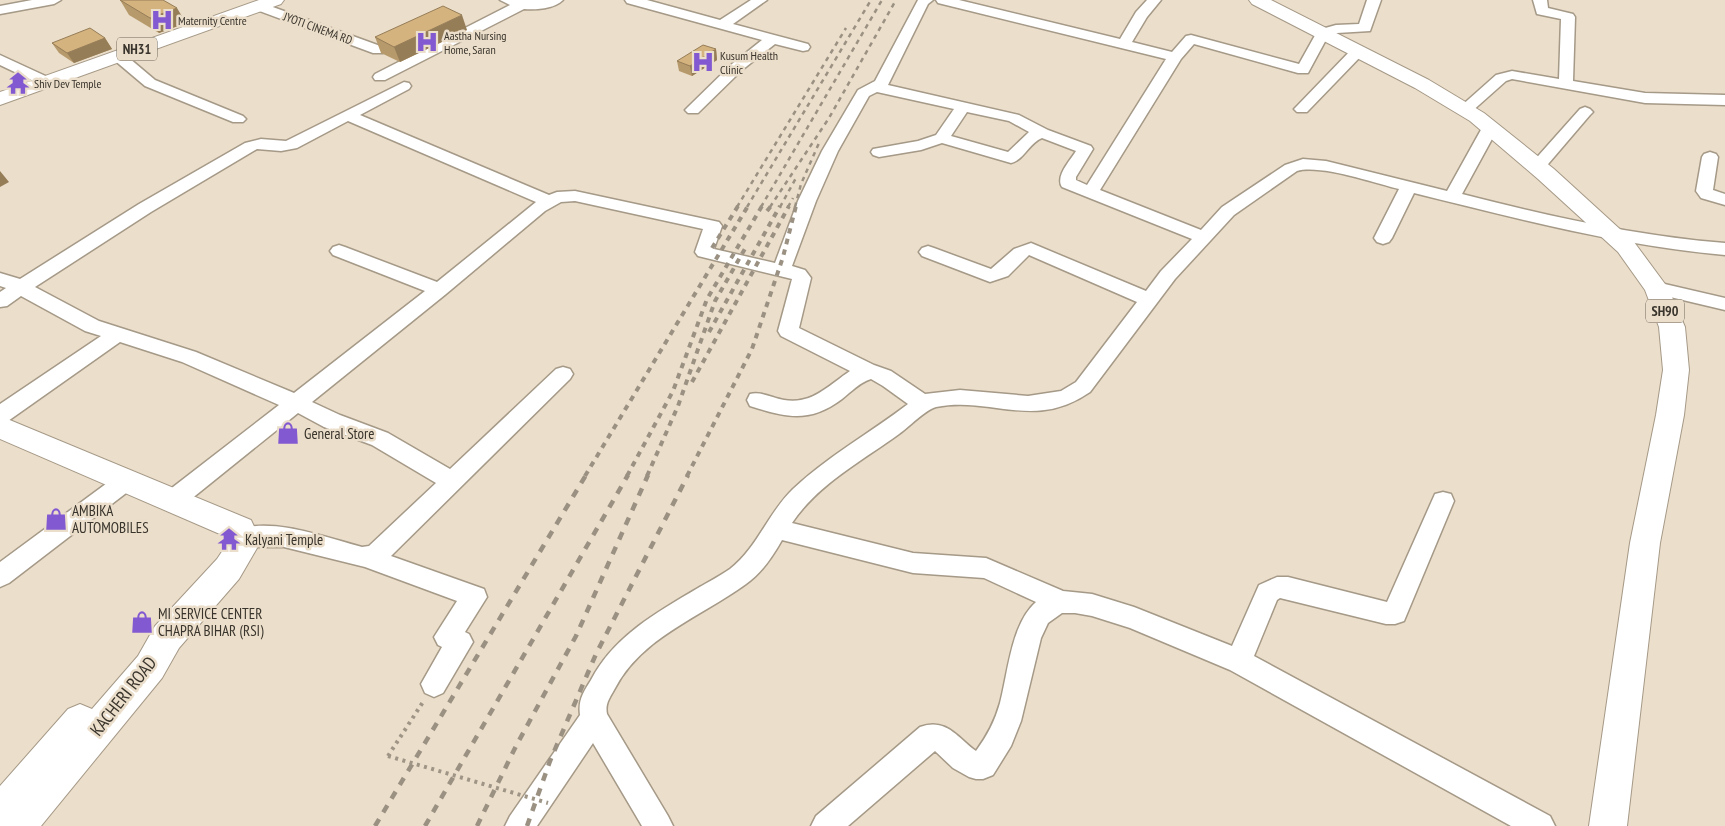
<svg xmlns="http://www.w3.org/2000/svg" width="1725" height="826" font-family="'PT Sans Narrow',sans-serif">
<rect width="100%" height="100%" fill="#ebdeca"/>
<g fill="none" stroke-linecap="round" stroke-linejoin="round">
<defs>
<path id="minor" d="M32 0H61L54 4 0 14V6Z
M500 0H563C554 9 536 10 524 9L385 80H375L373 77 375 74 510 5Z
M625 0H647L720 20 751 0H767L733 24 808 44 810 47 808 50 803 51 775 44 742 70 698 113H688L685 110 688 107 732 64 762 40 627 3Z
M918 0H933L928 4 888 85 1019 115 1048 130 1091 146 1093 149 1076 177V180L1087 185 1166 59 938 3 936 0H959L1120 39 1136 12 1147 0H1161L1147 17 1132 42 1172 52 1186 36 1191 35 1299 64 1318 30 1336 25 1359 24 1367 0H1381L1370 31 1337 33 1328 36 1308 73H1298L1194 44 1181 59 1100 190 1201 230 1222 207 1285 165 1303 159 1326 161 1447 191 1482 128 1484 125H1496L1498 128 1462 194C1548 216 1636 236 1725 243V255C1621 246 1515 218 1414 193L1392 238 1389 242 1383 244 1377 242 1374 238 1399 189C1374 183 1320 164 1297 171L1234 215 1175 279 1090 392C1034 431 992 396 936 407 925 410 909 427 899 434 862 461 818 484 792 523L913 553 986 558 1063 591 1092 594 1134 607 1232 646 1259 585 1277 577H1288L1387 602 1435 494 1443 492 1451 494 1454 501 1404 621 1395 624H1386L1280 598 1277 600 1254 656 1550 816 1555 826H1511L1230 670 1130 628 1092 616 1075 613H1062L1048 623 1041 638 1021 721 1011 746 993 775 983 779H976L969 777 953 768 935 751 848 826H811L816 816 920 727C946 717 958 738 976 751 987 736 995 721 1000 703 1008 673 1011 624 1036 602L984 578 913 573 782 540C773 556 761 574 746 584 701 617 641 637 614 690 609 699 605 704 607 714L668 816 673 826H642L593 743 537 826H505L510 816 580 715C578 700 583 693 591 680 614 636 656 613 698 588 708 582 720 576 730 569 758 547 768 513 793 489 828 456 870 433 908 404L883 386 871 379C860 382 851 392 842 399 809 424 785 417 750 406L747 400 750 394C761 391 772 398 784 400 812 405 829 385 850 371L781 336 778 331 792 279 698 256 695 252 703 229 575 201 561 202 545 211 446 294 312 402 340 415 388 433 450 469 556 369 563 367 570 369 573 374 570 379 391 556 484 589 487 597 465 632 469 634 473 642 443 693 434 697 425 693 421 684 442 647 438 645 434 637 457 601 365 567 284 547H244L236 544 232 537 236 530C273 517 325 537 362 547L369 546 436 483 372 445 324 427 298 413 180 508 172 510 164 508 161 501 164 494 279 405 182 362 120 342 8 421 0 423V404L101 336 85 331 21 296 7 306 0 307V292L6 288 0 286V273L20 279 139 204 245 143 261 139 286 141 404 82 409 83 411 86 409 89 360 115 549 195 557 192 575 191 719 222 722 226 714 249 775 263 798 201 822 151 858 90 875 81ZM877 92 954 109 936 135 918 141 873 149 871 152 873 155 879 157 921 150 942 143 1011 163C1024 160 1029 143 1042 138L1076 151C1070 161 1055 176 1062 187L1192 239 1161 271 1146 291 1031 243 1014 249 991 269 934 248 928 246 922 248 919 252 922 256 990 282 1008 276 1029 255 1137 302 1076 382 1061 391 1028 396 960 390 925 394 891 371 874 365 799 328 811 278 805 270 792 266 816 201 838 151 869 96ZM967 112 1009 121 1029 132 1008 152 951 136ZM348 121 536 202 437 282 345 247 339 245 333 247 330 251 333 255 425 291 294 393 196 352 99 321 35 287 151 212 257 149 281 151 297 148Z
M1533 0H1547L1548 8 1573 14 1575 17 1573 81 1645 93 1725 95V105L1645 103 1512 79 1506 81 1470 113H1460L1457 110 1460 107 1496 75 1512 71 1559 79 1561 19 1537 14Z
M259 2 383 47 385 50 383 53H373L254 9 252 6 254 3Z
M1358 47 1363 48 1365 51 1363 54 1307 112H1297L1294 109 1297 106 1353 48Z
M118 52 123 53 155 80 243 116 246 119 243 122H233L145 86 113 59 111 56 113 53Z
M0 55 52 79 54 82 52 85H42L0 65Z
M1585 107 1590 109 1593 112 1590 115 1543 170H1531L1529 167 1531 164 1580 109Z
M1710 152 1716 154 1718 157 1713 190 1725 194V205L1701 198 1696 191 1702 157 1704 154Z
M1656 282 1725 298V310L1649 292 1647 288 1649 284Z
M126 472 134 475 137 481 134 487 9 583 0 587V562L118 475Z"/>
<path id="major" d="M1249 0H1271L1429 80 1484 113 1554 169 1634 242 1668 288 1685 327 1689 370 1684 415 1660 543 1627 826H1589L1630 543 1656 415 1663 370 1659 327 1645 290 1618 252 1538 179 1470 121 1415 88 1252 4Z
M0 416 251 520 259 537 257 548 239 579 179 648 162 678 41 826H0V786L68 709 80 704 92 709 138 656 155 626 217 559 227 544 229 538 0 439Z"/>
<path id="highway" d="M259 0H284L281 4 0 105V92Z"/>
</defs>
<!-- minor casing -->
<use href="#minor" stroke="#a59987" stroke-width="3"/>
<!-- major casing -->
<use href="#major" stroke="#a59987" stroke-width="2"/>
<!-- highway casing -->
<use href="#highway" stroke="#a59987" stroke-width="2"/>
<!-- path -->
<path stroke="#9f9586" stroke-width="4" stroke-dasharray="3 4.5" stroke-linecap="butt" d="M388 756 423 702"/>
<!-- minor -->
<use href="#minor" fill="#fff" fill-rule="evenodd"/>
<!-- major -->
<use href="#major" fill="#fff" fill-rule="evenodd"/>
<!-- highway -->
<use href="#highway" fill="#fff" fill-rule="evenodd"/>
<!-- rail-far2 -->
<path stroke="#9b9183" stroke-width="2.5" stroke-dasharray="4.5 4.5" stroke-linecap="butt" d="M737 207 846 28
M747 207 871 0
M761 207 882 0
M770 207 829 118 896 0
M780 207 796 178
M788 207 793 198
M795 207 801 184 819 143"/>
<!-- rail-far1 -->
<path stroke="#9b9183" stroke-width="4" stroke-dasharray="5.5 5.5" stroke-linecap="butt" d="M767 211 771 206
M712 248 738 206
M709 332 780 206
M692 382 789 206
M585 476 748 206
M627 476 673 391 707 299 762 206
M647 476 678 406 715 301 746 247
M687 476 752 349 783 257 796 206"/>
<!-- rail -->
<path stroke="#9b9183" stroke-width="4.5" stroke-dasharray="8 8" stroke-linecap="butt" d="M375 826 586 475
M425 826 628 475
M477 826 516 746 576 636 648 475
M527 826 550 761 596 654 688 475"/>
<!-- path-bridge -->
<path stroke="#9f9586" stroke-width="4" stroke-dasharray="3 4.5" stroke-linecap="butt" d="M388 756 548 803"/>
</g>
<!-- wall -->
<path fill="#b79a6c" d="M120 0 186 23 159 33 129 15Z
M467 30 400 62 381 53 375 37Z
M105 38 112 49 74 63 59 53 52 43Z
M716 49 717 60 692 76 679 71 677 61Z"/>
<!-- shaded-wall -->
<path fill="#957d58" d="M177 8 186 23 159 33 150 18Z
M462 15 467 30 400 62 394 47Z
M105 38 112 49 74 63 67 53Z
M716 49 717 60 692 76 690 66Z
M0 171 9 182 0 187Z"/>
<!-- building -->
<path fill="#d5b37e" stroke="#957d58" d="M120 0H163L177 8 150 18Z
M443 6 462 15 394 47 375 37Z
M90 28 105 38 67 53 52 43Z
M703 45 716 49 690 66 677 61Z"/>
<!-- icons -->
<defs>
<symbol id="hospital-bare" viewBox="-9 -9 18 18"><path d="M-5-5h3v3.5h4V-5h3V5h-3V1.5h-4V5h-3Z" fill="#8359d2" stroke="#ebdeca" stroke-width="2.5" paint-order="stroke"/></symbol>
<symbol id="temple-bare" viewBox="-9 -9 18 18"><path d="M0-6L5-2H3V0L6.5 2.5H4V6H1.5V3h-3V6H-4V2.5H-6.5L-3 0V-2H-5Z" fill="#8359d2" stroke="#ebdeca" stroke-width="2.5" paint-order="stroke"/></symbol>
<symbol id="shop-bare" viewBox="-9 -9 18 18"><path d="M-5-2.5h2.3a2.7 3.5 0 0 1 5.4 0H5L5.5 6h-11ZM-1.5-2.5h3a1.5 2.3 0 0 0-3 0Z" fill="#8359d2" stroke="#ebdeca" stroke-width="2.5" paint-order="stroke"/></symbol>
</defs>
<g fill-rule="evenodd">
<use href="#hospital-bare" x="146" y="4" width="32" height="32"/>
<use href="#hospital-bare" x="411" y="26" width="32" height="32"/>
<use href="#hospital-bare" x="687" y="46" width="32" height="32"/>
<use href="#temple-bare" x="2" y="67" width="32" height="32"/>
<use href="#shop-bare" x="272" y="417" width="32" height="32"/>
<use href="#shop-bare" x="40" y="503" width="32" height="32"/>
<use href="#temple-bare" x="213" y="523" width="32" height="32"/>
<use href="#shop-bare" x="126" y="606" width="32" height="32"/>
</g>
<g text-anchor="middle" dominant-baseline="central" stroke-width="5" stroke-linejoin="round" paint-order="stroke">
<!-- far-poi labels -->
<g font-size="12" fill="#39342c" stroke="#ebdeca" text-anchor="start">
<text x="178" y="20">Maternity Centre</text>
<text x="444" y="35">Aastha Nursing<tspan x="444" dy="14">Home, Saran</tspan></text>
<text x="720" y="55">Kusum Health<tspan x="720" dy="14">Clinic</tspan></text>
<text x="34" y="83">Shiv Dev Temple</text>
</g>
<!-- far-street labels -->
<g font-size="12" fill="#39342c" stroke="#ebdeca">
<text transform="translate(318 28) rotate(20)">JYOTI CINEMA RD</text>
</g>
<!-- shield labels -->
<g fill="#ebdeca" stroke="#6e675b" stroke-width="1">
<rect x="117" y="37.5" width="40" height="23" rx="4"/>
<rect x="1646" y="299.5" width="38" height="23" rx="4"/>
</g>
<g font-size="14" font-weight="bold" fill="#39342c">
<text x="137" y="49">NH31</text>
<text x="1665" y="311">SH90</text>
</g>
<!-- poi labels -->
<g font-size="15" fill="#39342c" stroke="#ebdeca" text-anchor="start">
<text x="304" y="433">General Store</text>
<text x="72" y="510">AMBIKA<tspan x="72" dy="17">AUTOMOBILES</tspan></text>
<text x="245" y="539">Kalyani Temple</text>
<text x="158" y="613">MI SERVICE CENTER<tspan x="158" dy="17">CHAPRA BIHAR (RSI)</tspan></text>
</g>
<!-- near-street labels -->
<g font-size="18" fill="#39342c" stroke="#ebdeca">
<text transform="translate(123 696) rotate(-52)">KACHERI ROAD</text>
</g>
</g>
</svg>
